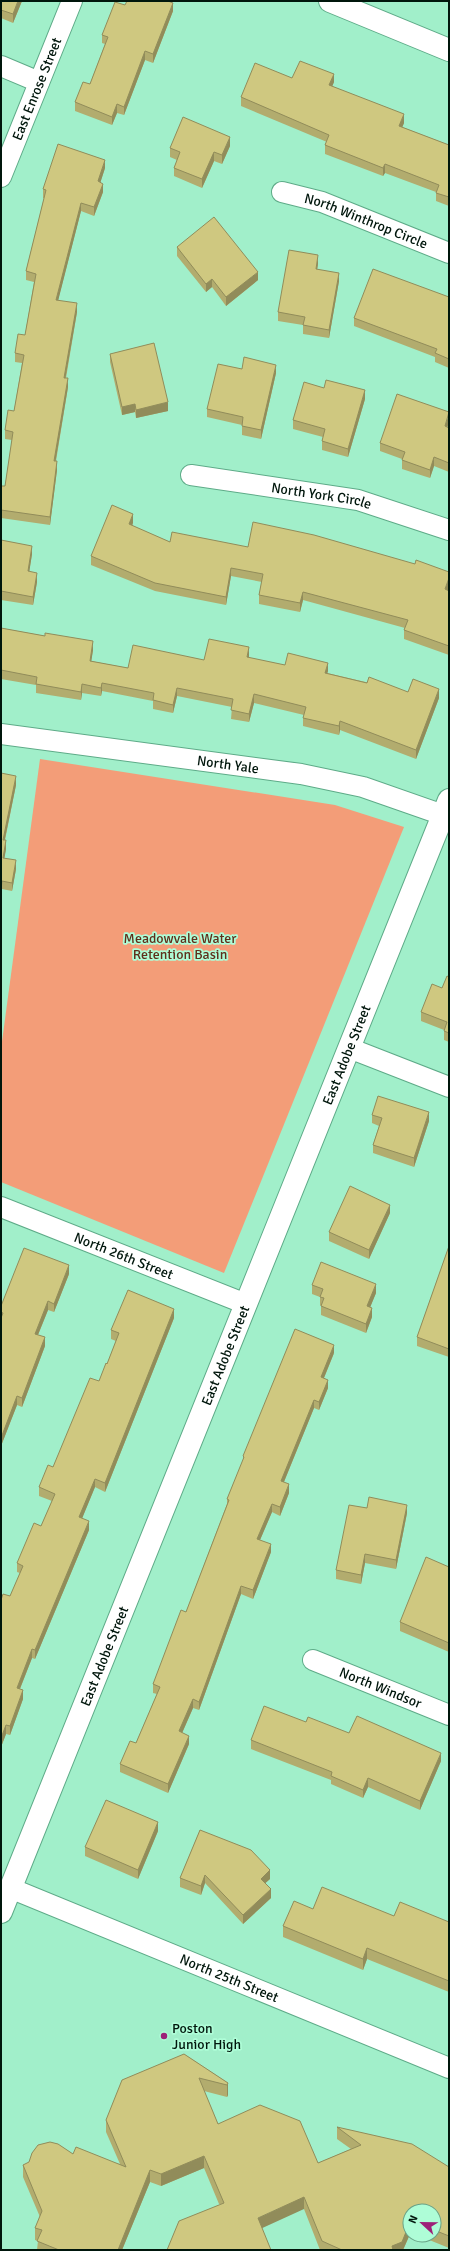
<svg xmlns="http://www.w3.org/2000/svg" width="450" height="2251" font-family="Signika,sans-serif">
<rect width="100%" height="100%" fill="#a1efca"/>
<!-- park -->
<path fill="#f39d78" d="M40 759 335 805 404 827 224 1273 1 1182V1049Z"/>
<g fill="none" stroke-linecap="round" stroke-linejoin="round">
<defs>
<g id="minor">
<path d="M1 66 39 82"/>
<path id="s1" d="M1 177 72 1"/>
<path id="s2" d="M282 192 322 202 449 253"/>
<path id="s3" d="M191 475 358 500 449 530"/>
<path id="s4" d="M1 734 301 774 363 787 449 817"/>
<path d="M349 1048 449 1087"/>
<path id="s5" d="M1 1207 246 1304"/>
<path id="s6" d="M313 1660 449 1715"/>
<path id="s7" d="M10 1888 449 2068"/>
</g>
<g id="tertiary">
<path id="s8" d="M1 1912 449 800"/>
</g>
<path id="secondary" d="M330 1 449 50"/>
</defs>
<!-- minor casing -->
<use href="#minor" stroke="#5eab88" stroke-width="22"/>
<!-- tertiary casing -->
<use href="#tertiary" stroke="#5eab88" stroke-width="24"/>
<!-- secondary casing -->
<use href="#secondary" stroke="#5eab88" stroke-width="24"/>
<!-- minor -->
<use href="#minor" stroke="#fff" stroke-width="20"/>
<!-- tertiary -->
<use href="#tertiary" stroke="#fff" stroke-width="22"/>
<!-- secondary -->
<use href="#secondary" stroke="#fff" stroke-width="22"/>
</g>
<!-- wall -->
<path fill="#b2ac6e" d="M1 1H22L13 23 1 18Z
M125 5 173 11 153 63 145 60 124 115 117 113 112 125 75 111V102L90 84 105 44 102 43V35Z
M292 78 334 82 332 86 404 123 402 127 449 145V206L436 201V192L385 173 383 176 325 154V145L327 142 241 106V97Z
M230 146 222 164 214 161 202 188 174 176V168L177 160 170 157V148Z
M105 168 100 183 103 192 94 216 81 211 58 300 77 312 66 378 68 387 56 461 57 470 50 525 1 518V486H5L12 440 5 439V430L14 411 22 363 15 362V353L25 335 34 282 26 280V271L44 198H43V189Z
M177 247 258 280 226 306 212 287 206 292 177 256Z
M318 264 317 269 339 281 329 338 303 334V325L278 321V312Z
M449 297V368L435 362V357L354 326V318Z
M110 354 168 411 136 418 135 412 122 415 110 362Z
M242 369 276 373 261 439 242 435V425L207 417V409Z
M365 399 348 457 322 450V441L323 437 293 429V420Z
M449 422 447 427 449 428V472L434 466 430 478 402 469V459L380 451V443Z
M133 523 132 526 170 542 449 591V655L404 639V630L405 628 303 600 300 612 259 604V595L262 582 231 576 226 605 155 591 91 565V556Z
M1 540 32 554 29 572 37 582 33 605 1 600Z
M1 628 45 636 93 650 91 661 128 668 204 660 249 656V658L285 665 328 671 327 673 408 692 439 698 416 759 340 730 339 735 303 726V718L304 715 254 703 249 722 231 719 232 707 177 696 173 713 153 709V701L102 691 101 696 82 693 81 700 36 693V685L1 679Z
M1 773 16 785 5 840 6 849 4 858 16 869 12 891 2 889Z
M449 977V1042L444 1040V1030L421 1021V1012L442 988Z
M372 1115 429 1121 414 1167 373 1153V1145L379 1126 372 1123Z
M390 1213 369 1259 329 1241V1232Z
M449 1246V1357L417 1346V1337Z
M69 1274 54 1312 48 1310 38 1335 45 1346 22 1407 17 1405 1 1446V1306Z
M312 1285 376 1293 370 1307 372 1317 366 1333 321 1315V1306L320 1305V1297L312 1294Z
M174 1318 105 1492 95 1487 82 1518 89 1530 35 1659 32 1658 20 1689 23 1699 10 1735 6 1734 1 1747V1600L10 1596 20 1573 17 1572V1563L41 1526 52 1501 39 1496V1487L53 1467 99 1381 107 1364 116 1341 111 1339V1330Z
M334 1353 324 1378 328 1388 319 1410 314 1408 284 1482 289 1493 280 1516 272 1512 260 1540 271 1552 253 1599 241 1594 199 1710 193 1708 182 1733 189 1744 168 1793 120 1772V1764L136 1743 157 1694 153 1693V1684L186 1612 227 1504V1499L243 1461V1456Z
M367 1508 407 1513 396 1569 365 1563 361 1584 336 1579V1570Z
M449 1567V1652L400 1631V1622Z
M306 1722 349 1733 441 1761 420 1810 368 1787 363 1798 331 1784V1780L251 1749V1740Z
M200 1830 270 1879 265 1883 271 1898 243 1924 205 1883 201 1895 180 1887V1878Z
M158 1831 138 1879 85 1856V1847Z
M313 1909 394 1916 449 1922V1992L367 1959 363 1970 283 1937V1926Z
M184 2054 228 2083V2095L227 2097 204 2091 218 2124 318 2163 351 2149 337 2139V2127L449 2167V2248L417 2235H434V2211H410V2234L403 2250H320L304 2209 219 2204 204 2168 161 2186 150 2182 122 2250H37L38 2241 35 2240V2228L40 2217 23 2177V2165L73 2154 120 2164 106 2132V2120Z"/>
<!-- shaded-wall -->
<path fill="#918c5a" d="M18 1H22L13 23V14Z
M173 3V11L153 63V54Z
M145 51V60L124 115V107Z
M334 74V82L329 94V85Z
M117 104V113L112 125V117Z
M404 114V123L399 135V126Z
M230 137V146L222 164V155Z
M214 152V161L202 188V179Z
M105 160V168L98 190V181Z
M385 164V173L383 176V168Z
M103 184V192L94 216V207Z
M81 203V211L56 309V300Z
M318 255V264L316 277V269Z
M258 272V280L226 306V297Z
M339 273V281L329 338V330Z
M212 279V287L206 292V284Z
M77 303V312L64 386V378Z
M276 365V373L261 439V430Z
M68 378V387L54 470V461Z
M365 390V399L348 457V449Z
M168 402V411L136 418V410Z
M135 404V412L122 415V407Z
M449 414V422L445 435V426Z
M434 457V466L430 478V470Z
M57 461V470L50 525V517Z
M133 514V523L129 533V524Z
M32 546V554L28 580V571Z
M231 568V576L226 605V597Z
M37 573V582L33 605V597Z
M449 578V587L445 598V589Z
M303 592V600L300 612V603Z
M93 641V650L90 670V661Z
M249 647V656L247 666V657Z
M328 663V671L325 681V673Z
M102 683V691L101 696V688Z
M82 684V693L81 700V692Z
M177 688V696L173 713V705Z
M439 689V698L416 759V750Z
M254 694V703L249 722V714Z
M340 721V730L339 735V726Z
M16 776V785L3 848V840Z
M6 840V849L3 867V858Z
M16 860V869L12 891V883Z
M2 881V889L1 897V889Z
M429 1112V1121L414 1167V1158Z
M390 1205V1213L369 1259V1250Z
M69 1265V1274L54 1312V1304Z
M376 1284V1293L367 1315V1306Z
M48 1301V1310L35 1342V1334Z
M372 1308V1317L366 1333V1324Z
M174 1309V1318L105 1492V1483Z
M45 1337V1346L22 1407V1398Z
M334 1345V1353L321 1385V1377Z
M328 1380V1388L319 1410V1402Z
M17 1396V1405L1 1446V1438Z
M314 1400V1408L281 1489V1481Z
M95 1479V1487L79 1526V1517Z
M289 1484V1493L280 1516V1507Z
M272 1504V1512L257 1547V1539Z
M407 1505V1513L396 1569V1560Z
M89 1521V1530L35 1659V1650Z
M271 1544V1552L253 1599V1590Z
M365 1554V1563L361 1584V1575Z
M241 1586V1594L199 1710V1702Z
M32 1649V1658L17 1696V1688Z
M23 1690V1699L10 1735V1726Z
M193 1699V1708L179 1740V1731Z
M6 1725V1734L1 1747V1738Z
M189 1736V1744L168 1793V1784Z
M441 1753V1761L420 1810V1801Z
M368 1778V1787L363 1798V1790Z
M158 1822V1831L138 1879V1870Z
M270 1870V1879L261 1887V1879Z
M205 1875V1883L201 1895V1886Z
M271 1889V1898L243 1924V1915Z
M367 1948V1959L363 1970V1959Z
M228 2083V2095L227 2097V2085Z
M204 2156V2168L161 2186V2174Z
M150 2170V2182L122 2250H118Z
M304 2197V2209L258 2230V2218Z
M410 2222V2234L403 2250H392V2246Z"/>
<!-- building -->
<path fill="#cfc880" stroke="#918c5a" d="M1 1H18L13 14 1 10Z
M127 1H168L173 3 153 54 145 51 124 107 117 104 112 117 75 102 83 82 90 84 108 37 102 35 115 2 125 5Z
M300 61 334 74 329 85 404 114 399 126 449 145V197L436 193 439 185 385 164 383 168 325 145 329 135 241 97 255 63 292 78Z
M183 117 230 137 222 155 214 152 202 179 174 168 180 152 170 148Z
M58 144 105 160 98 181 103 184 94 207 81 203 56 300 77 303 64 378H68L54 461H57L50 517 1 510V486H5L13 432 5 430 8 410 14 411 24 355 15 353 18 334 25 335 36 274 26 271 46 190 43 189Z
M214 217 258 272 226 297 212 279 206 284 177 247Z
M289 250 318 255 316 269 339 273 329 330 303 325 305 317 278 312Z
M373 269 449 297V359L435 353 437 349 354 318Z
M154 343 168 402 136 410 135 404 122 407 110 354Z
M244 357 276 365 261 430 242 426 243 417 207 409 218 364 242 369Z
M326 380 330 381 365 390 348 449 322 441 325 429 293 420 304 382 324 388Z
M397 394 449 412 445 426 449 428V463L434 457 430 470 402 460 405 452 380 443Z
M112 505 133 514 129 524 170 542 172 532 248 547 253 522 314 535 415 564 416 560 449 572V578L445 589 449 591V646L404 630 408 620 303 592 300 603 259 595 263 574 231 568 226 597 155 583 91 556Z
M1 540 32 546 28 571 37 573 33 597 1 591Z
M1 628 45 636V633L93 641 90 661 128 668 133 645 204 660 209 639 249 647 247 657 285 665 288 653 328 663 325 673 367 683 369 677 408 692 413 679 439 689 416 750 340 721 339 726 303 718 306 707 254 694 249 714 231 710 233 699 177 688 173 705 153 700 154 693 102 683 101 688 82 684 81 692 36 684 37 677 1 670Z
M1 773 16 776 3 840H6L3 858 16 860 12 883 2 881 1 889Z
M447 976 449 977V1033L444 1031 447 1022 421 1012 432 984 442 988Z
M378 1096 429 1112 414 1158 373 1145 382 1118 372 1115Z
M350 1186 390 1205 369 1250 329 1232Z
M449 1246V1349L417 1337Z
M24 1248 69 1265 54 1304 48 1301 35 1334 45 1337 22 1398 17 1396 1 1438V1318L3 1313 1 1312V1306Z
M321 1262 376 1284 367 1306 372 1308 366 1324 321 1306 324 1298 320 1297 323 1289 312 1285Z
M128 1290 174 1309 105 1483 95 1479 79 1517 89 1521 35 1650 32 1649 17 1688 23 1690 10 1726 6 1725 1 1738V1600L3 1594 10 1596 23 1566 17 1563 34 1523 41 1526 55 1494 39 1487 48 1465 53 1467 90 1378 99 1381 106 1363 107 1364 119 1333 111 1330Z
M295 1329 334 1345 321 1377 328 1380 319 1402 314 1400 281 1481 289 1484 280 1507 272 1504 257 1539 271 1544 253 1590 241 1586 199 1702 193 1699 179 1731 189 1736 168 1784 120 1764 130 1741 136 1743 160 1687 153 1684 181 1610 186 1612 229 1500 227 1499 244 1457 243 1456Z
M369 1497 407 1505 396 1560 365 1554 361 1575 336 1570 349 1505 367 1508Z
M426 1557 449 1567V1643L400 1622Z
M264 1706 306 1722 308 1717 349 1733 357 1716 441 1753 420 1801 368 1778 363 1790 331 1776 332 1772 251 1740Z
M106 1800 158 1822 138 1870 85 1847Z
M200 1830 251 1850 270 1870 261 1879 271 1889 243 1915 205 1875 201 1886 180 1878Z
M322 1887 394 1916 400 1902 449 1922V1981L367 1948 363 1959 283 1926 294 1901 313 1909Z
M184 2054 228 2083 227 2085 199 2078 218 2124 260 2105 300 2121 318 2163 361 2145 337 2127 412 2144 449 2167V2236L434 2230V2211H410V2222L402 2242 392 2246 393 2250H342L322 2241 304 2197 258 2218 271 2250H167L179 2221 224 2203 204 2156 161 2174 150 2170 118 2250H59L37 2241 42 2230 35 2228 42 2211 23 2165 29 2162 32 2153 38 2145 50 2142 58 2144 73 2154 76 2147 126 2167 106 2120 122 2080Z"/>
<!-- markers -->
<circle fill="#9d2178" stroke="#aefdd7" stroke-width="1.5" cx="164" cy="2036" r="4"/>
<g text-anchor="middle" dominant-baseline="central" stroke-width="3.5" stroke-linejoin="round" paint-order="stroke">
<!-- street labels -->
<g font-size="14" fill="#00160c" stroke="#aefdd7">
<text stroke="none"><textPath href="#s1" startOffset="95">East Enrose Street</textPath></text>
<text stroke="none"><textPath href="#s2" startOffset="89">North Winthrop Circle</textPath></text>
<text stroke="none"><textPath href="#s3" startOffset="132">North York Circle</textPath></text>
<text stroke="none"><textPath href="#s4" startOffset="229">North Yale</textPath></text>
<text stroke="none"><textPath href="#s8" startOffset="924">East Adobe Street</textPath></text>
<text stroke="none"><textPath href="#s5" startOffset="132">North 26th Street</textPath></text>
<text stroke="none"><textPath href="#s8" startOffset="600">East Adobe Street</textPath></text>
<text stroke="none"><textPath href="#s8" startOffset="276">East Adobe Street</textPath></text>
<text stroke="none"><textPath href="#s6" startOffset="73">North Windsor</textPath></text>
<text stroke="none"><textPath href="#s7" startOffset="237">North 25th Street</textPath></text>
</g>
<!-- park labels -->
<g font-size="14" fill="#5f2f1b" stroke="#aefdd7">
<text x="180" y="938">Meadowvale Water<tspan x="180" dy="16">Retention Basin</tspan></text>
</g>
<!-- poi labels -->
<g font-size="14" fill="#00160c" stroke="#aefdd7" text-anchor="start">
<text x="172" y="2028">Poston<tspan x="172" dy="16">Junior High</tspan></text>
</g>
</g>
<!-- border -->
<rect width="450" height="2251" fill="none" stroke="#00160c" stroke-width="4"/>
<!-- north arrow -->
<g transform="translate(422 2223) rotate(292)"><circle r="19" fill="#aefdd7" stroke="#68a186"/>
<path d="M0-3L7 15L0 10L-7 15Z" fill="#9d2178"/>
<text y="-6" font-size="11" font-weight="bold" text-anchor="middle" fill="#00160c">N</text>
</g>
</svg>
